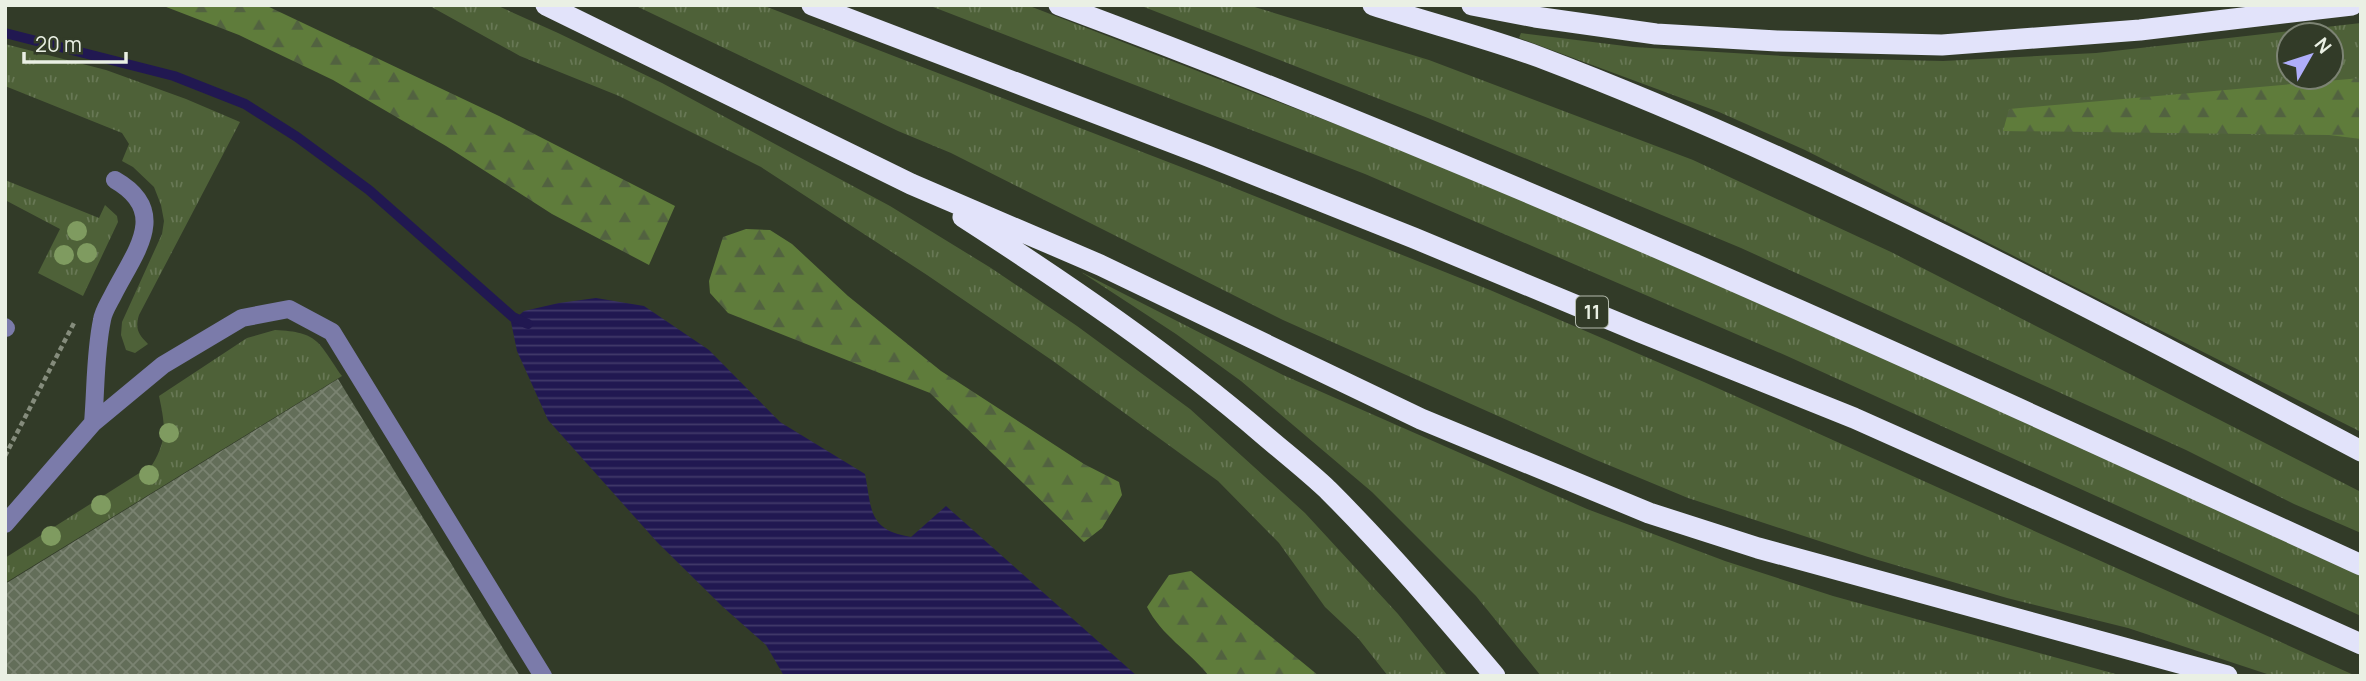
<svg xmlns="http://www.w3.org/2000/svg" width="2366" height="681" font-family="Manrope,sans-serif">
<defs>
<pattern id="grass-tufts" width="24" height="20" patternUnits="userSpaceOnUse" patternTransform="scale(1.75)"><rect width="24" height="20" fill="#4e6138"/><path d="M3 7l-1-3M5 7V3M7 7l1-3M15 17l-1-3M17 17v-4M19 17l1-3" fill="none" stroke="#687855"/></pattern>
<pattern id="forest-firs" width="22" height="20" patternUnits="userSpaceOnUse" patternTransform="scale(1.75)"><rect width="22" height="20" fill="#5f7c3b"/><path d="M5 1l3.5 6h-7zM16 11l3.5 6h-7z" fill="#526240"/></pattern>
<pattern id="water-rules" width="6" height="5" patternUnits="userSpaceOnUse" patternTransform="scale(1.75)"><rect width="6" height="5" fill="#211851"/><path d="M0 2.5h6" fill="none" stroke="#413a6a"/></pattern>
<pattern id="building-cross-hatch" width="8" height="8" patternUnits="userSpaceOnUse" patternTransform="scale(1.75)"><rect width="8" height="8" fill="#636e59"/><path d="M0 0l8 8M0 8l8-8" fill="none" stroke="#7a8371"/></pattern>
</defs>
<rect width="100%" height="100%" fill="#323b28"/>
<!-- grass -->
<path fill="url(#grass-tufts)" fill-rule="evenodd" d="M428 5H496L558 33 662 83 890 206 991 268 1077 326 1190 409 1305 513 1398 614 1448 676H1388L1358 638 1325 607 1279 543 1218 481 1053 361 927 275 761 167 619 96 520 56Z
M634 5H762L1207 177 1490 290 1704 382 2356 676H2273L2128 628 2007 598 1868 557 1688 498 1594 459 1283 320 951 153 898 131Z
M928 5H1027L1392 146 1647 252 1814 326 2361 575V616L1787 356 1365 174Z
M1139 5H1248L1429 60 1693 160 1891 252 2361 492V533L2294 504 2186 450 1741 248 1428 118Z
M2361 23V432L1805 150 1719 112 1519 38 1521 33 1633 47 1817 58 1943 61 2096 53ZM2289 35H2331V77H2289Z
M5 44 106 70 186 99 240 122 139 315C135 329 138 334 148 344L135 353 126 350 121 335 122 322 162 234 164 221 161 205 154 187 133 167 122 161 129 144 122 133 5 86Z
M5 180 99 218 105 205 117 216 118 222 83 296 38 273 60 229 5 200Z
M1081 272 1283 375 1587 509 1725 561 1833 596 2123 676H1541L1476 596 1372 492 1241 381 1176 334Z
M275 330C319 332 318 342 342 376L5 583V558L152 465C168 439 165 425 159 396L247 338Z"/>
<!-- forest -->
<path fill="url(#forest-firs)" d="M161 5H265L499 116 675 206 649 265 552 214 446 146 333 80 239 35Z
M2361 78V139L2329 135 2003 131 2009 109Z
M746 229 770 230 792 244 848 296 941 371 1084 464 1119 482 1122 495 1102 528 1084 542 930 393 728 313 710 293 709 281 723 237Z
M1191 571 1319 676H1209C1189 651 1161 635 1147 607L1169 575Z"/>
<!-- water -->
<path fill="url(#water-rules)" d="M596 298 644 306 709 350 780 422 865 474C872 510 868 530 911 537L946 506 1137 676H784L766 645 723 607 657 542 548 420 517 351 511 322 524 311 559 303Z"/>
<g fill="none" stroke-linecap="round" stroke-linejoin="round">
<!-- stream -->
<path stroke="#211851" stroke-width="10" d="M5 33 174 76 245 104 297 137 369 190 513 317 528 324"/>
</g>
<!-- building -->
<path fill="url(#building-cross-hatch)" d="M338 379 520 676H5V584Z"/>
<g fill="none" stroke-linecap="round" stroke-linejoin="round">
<!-- path -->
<path stroke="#858c7c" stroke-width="4.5" stroke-dasharray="5 3.5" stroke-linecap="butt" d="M5 456 74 323"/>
<!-- minor -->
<path stroke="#7b7baa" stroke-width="18" d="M5 327 6 328
M93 423C96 389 95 353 102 320 103 312 109 303 113 295 134 253 171 212 115 180
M5 524 93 423 163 365 242 318 289 309 332 332 543 676"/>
<!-- highway -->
<path stroke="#e2e3fa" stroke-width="21" d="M546 5 911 184 1100 265 1421 419 1649 513 1758 548 2227 676
M812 5 1205 155 1414 238 1640 332 1854 418 2361 644
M1059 5C1502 170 1931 368 2361 565
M1373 5C1428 23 1485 37 1539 57 1823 165 2093 309 2361 451
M1472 5 1535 17 1656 34 1777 41 1942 45 2140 30 2352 5
M963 217C1067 284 1170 354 1264 435 1285 453 1308 471 1328 490 1387 549 1441 612 1495 676"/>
</g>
<!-- trees -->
<g fill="#7f9b60">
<circle cx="77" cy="231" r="10"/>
<circle cx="87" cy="253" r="10"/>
<circle cx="64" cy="255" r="10"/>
<circle cx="169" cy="433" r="10"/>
<circle cx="149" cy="475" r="10"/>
<circle cx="101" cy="505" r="10"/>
<circle cx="51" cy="536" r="10"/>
</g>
<g text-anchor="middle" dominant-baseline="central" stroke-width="5" stroke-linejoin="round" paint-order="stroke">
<!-- shield labels -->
<rect fill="#323b28" stroke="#b3baac" stroke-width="2" x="1576" y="296.5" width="32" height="31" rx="5"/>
<g font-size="19" font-weight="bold" fill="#eaf0e4">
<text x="1592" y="312">11</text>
</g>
</g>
<!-- border -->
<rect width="2366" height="681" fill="none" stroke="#eaf0e4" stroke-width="14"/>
<!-- north arrow -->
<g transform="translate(2310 56) rotate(51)"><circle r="33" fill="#323b28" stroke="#7c8373" stroke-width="2"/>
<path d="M0-5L12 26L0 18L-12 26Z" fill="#afaefa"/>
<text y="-10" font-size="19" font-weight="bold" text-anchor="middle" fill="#eaf0e4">N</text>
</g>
<!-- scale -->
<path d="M24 52v10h102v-10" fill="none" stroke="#eaf0e4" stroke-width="3.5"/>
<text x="35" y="52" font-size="21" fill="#eaf0e4" stroke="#323b28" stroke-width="5" paint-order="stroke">20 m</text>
</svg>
